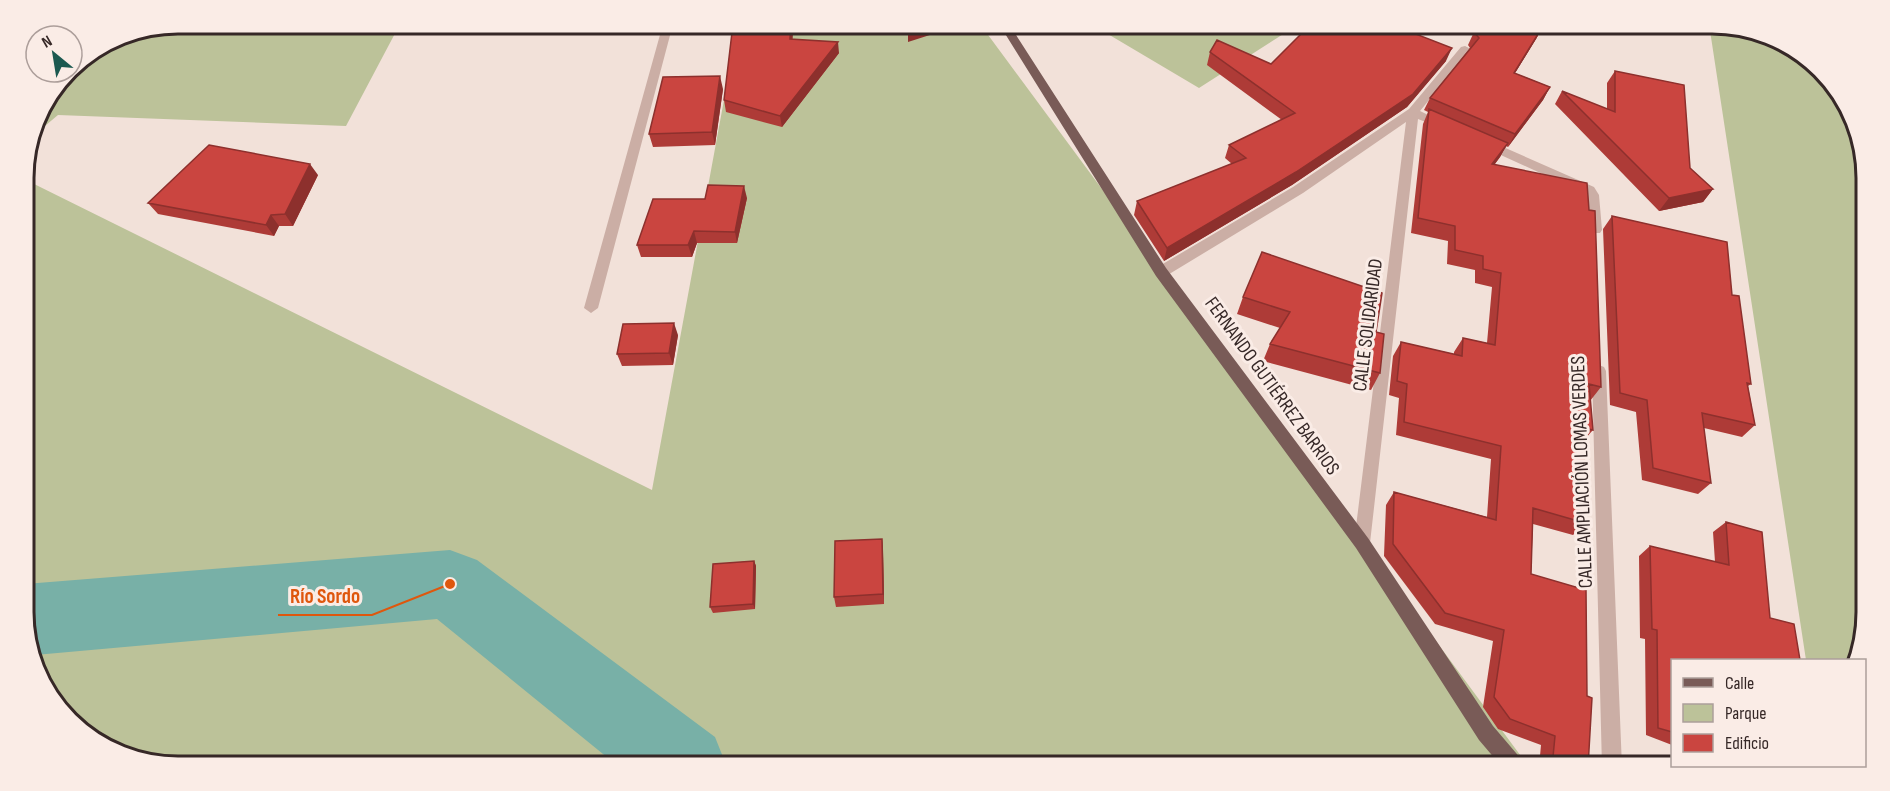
<svg xmlns="http://www.w3.org/2000/svg" width="1890" height="791" font-family="'Sofia Sans Condensed',sans-serif">
<rect width="100%" height="100%" fill="#f2e1d9"/>
<!-- green -->
<path fill="#bcc299" d="M179 24H400L346 126 58 115 33 136 40 110 69 72H72L77 63 120 36Z
M738 24H980L1529 767H179L120 755 56 707 25 633 24 179 652 490Z
M1091 24H1299L1199 88Z
M1709 24 1770 36 1834 84 1865 158 1866 612 1856 660H1806Z"/>
<g fill="none" stroke-linecap="round" stroke-linejoin="round">
<!-- river -->
<path fill="#78b0a7" fill-rule="evenodd" d="M450 550 477 560 715 737 727 767H619L437 619 35 655 25 633V584Z"/>
<!-- minor -->
<path fill="#cbaea5" fill-rule="evenodd" d="M663 24H673L598 308 591 313 584 308Z
M1465 46 1471 49 1420 111 1449 125 1443 129 1418 119 1370 543 1368 548 1362 550 1356 548 1354 543 1406 122 1303 193 1166 276 1161 277 1154 272 1156 268 1293 187 1409 109 1461 47Z
M1485 139 1594 187 1599 195 1602 230 1600 233H1590L1588 230 1587 196 1584 193 1481 146V140Z
M1599 365 1604 367 1606 371 1622 767H1602L1592 371 1594 367Z"/>
<!-- major -->
<path fill="#795b57" fill-rule="evenodd" d="M999 24H1009L1166 268 1368 538 1493 726 1522 760 1524 767H1502L1479 740 1356 548 1156 276Z"/>
</g>
<!-- wall -->
<path fill="#ae3b37" d="M733 24H791L792 39 839 53 782 127 726 112 724 100Z
M1311 24H1400L1398 27 1446 61 1407 107 1292 185 1164 261 1134 215 1137 201 1232 164 1225 158 1229 145 1282 120 1207 65 1210 52 1271 64Z
M1543 26 1536 39 1515 73 1550 87 1543 100 1508 147 1506 146 1500 157 1494 165 1601 387 1590 401 1593 430 1584 440 1585 523 1573 535 1533 524 1531 574 1588 767H1539L1541 745 1498 729 1483 707 1493 641 1435 624 1384 556 1386 505 1394 492 1487 517 1491 459 1396 435 1399 398 1389 395 1393 356 1401 342 1454 354V352L1463 338 1487 343 1492 287 1475 283V270L1447 264 1448 241 1411 233 1423 124 1428 112 1424 110 1430 98 1470 48 1468 45 1474 32Z
M1615 71 1690 168 1713 189 1703 202 1659 211 1555 104 1562 91 1607 109V83Z
M723 89 715 145 653 147 649 134Z
M318 175 293 226H279L274 236 158 214 148 203Z
M747 198 737 243H697L692 257H641L637 245 705 199Z
M1612 216 1732 295 1751 384 1748 386 1755 425 1742 437 1704 428 1711 483 1698 494 1642 480 1636 412 1610 405 1603 229Z
M1243 297 1376 332 1380 373 1371 390 1263 361 1270 344 1280 328 1237 314Z
M678 335 673 365 622 366 617 354Z
M1726 522 1762 532 1672 660V745L1646 735 1645 639 1640 638 1639 556 1650 546 1715 562 1713 532Z
M882 539 883 549 884 604 836 607 834 597Z
M754 561 756 566 755 609 713 613 710 607Z
M1693 765H1724L1721 767H1693Z"/>
<!-- shaded-wall -->
<path fill="#8d302d" d="M791 24 793 33 792 50 790 39Z
M924 24H961V25L908 42V29Z
M1543 26 1536 39 1507 86 1514 73Z
M838 42 839 53 782 127 780 116Z
M1452 48 1446 61 1407 107 1292 185 1164 261 1167 248Z
M720 76 723 89 715 145 712 132Z
M1550 87 1543 100 1508 147 1515 134Z
M1508 143 1500 157 1484 179 1492 164Z
M310 164 318 175 293 226 285 214Z
M744 186 747 198 737 243 735 232Z
M1713 189 1703 202 1659 211 1669 198Z
M271 215 279 226 274 236 266 225Z
M694 231 697 243 692 257 688 245Z
M674 323 678 335 673 365 669 353Z
M882 539 883 549 884 604 883 594Z
M754 561 756 566 755 609 753 604Z"/>
<!-- building -->
<path fill="#ca4540" stroke="#8d302d" stroke-width="1.5" d="M733 24H791L790 39 838 42 780 116 724 100Z
M907 24H924L908 29Z
M1311 24H1397L1395 26 1452 48 1413 94 1296 172 1167 248 1137 201 1246 158 1229 145 1295 113 1210 52 1217 40 1271 64Z
M1480 24H1537L1543 26 1514 73 1550 87 1515 134 1430 98 1479 38 1474 32Z
M1615 71 1684 85 1690 168 1713 189 1669 198 1562 91 1615 112Z
M720 76 712 132 649 134 663 77Z
M1429 109 1508 143 1492 164 1587 183 1589 210 1595 211 1601 387 1589 384 1593 430 1584 428 1585 523 1533 508 1531 574 1586 590 1587 696 1592 698 1588 767H1552L1555 736 1510 719 1494 697 1504 630 1445 613 1393 544 1394 492 1496 520 1501 446 1404 422 1407 384 1397 381 1401 342 1462 356 1463 338 1495 345 1501 273 1483 269V256L1455 250V226L1418 218Z
M209 145 310 164 285 214 271 215 266 225 148 203Z
M708 185 744 186 735 232 694 231 688 245H637L653 199H705Z
M1612 216 1727 242 1732 295 1739 296 1751 384 1747 383 1755 425 1702 413 1711 483 1653 468 1647 400 1620 393Z
M1262 252 1382 293 1376 332 1384 334 1380 373 1270 344 1290 312 1243 297Z
M674 323 669 353 617 354 623 324Z
M1726 522 1762 532 1770 618 1794 624 1800 660H1672V732L1658 728 1657 630 1652 629 1650 546 1729 565Z
M882 539 883 594 834 597 835 541Z
M754 561 753 604 710 607 713 564Z
M1707 765H1724L1721 767H1707Z"/>
<g text-anchor="middle" dominant-baseline="central" stroke-width="6" stroke-linejoin="round" paint-order="stroke">
<!-- street labels -->
<g font-size="20" fill="#362827" stroke="#faece6">
<text transform="translate(1368 325) rotate(-83)">CALLE SOLIDARIDAD</text>
<text transform="translate(1272 386) rotate(54)">FERNANDO GUTIÉRREZ BARRIOS</text>
<text transform="translate(1582 472) rotate(-92)">CALLE AMPLIACIÓN LOMAS VERDES</text>
</g>
</g>
<!-- crop -->
<path d="M0 0H1890V791H0ZM178 34H1712A144 144 0 0 1 1856 178V612A144 144 0 0 1 1712 756H178A144 144 0 0 1 34 612V178A144 144 0 0 1 178 34Z" fill="#faece6" fill-rule="evenodd"/>
<path fill="none" stroke="#362827" stroke-width="3" d="M178 34H1712A144 144 0 0 1 1856 178V612A144 144 0 0 1 1712 756H178A144 144 0 0 1 34 612V178A144 144 0 0 1 178 34Z"/>
<!-- callouts -->
<path fill="none" stroke="#df570d" stroke-width="2" d="M450 584L372 615H278"/>
<circle fill="#df570d" stroke="#faece6" stroke-width="2" cx="450" cy="584" r="6"/>
<g font-size="21" text-anchor="middle" font-weight="bold" fill="#df570d" stroke="#faece6" stroke-width="6" stroke-linejoin="round" paint-order="stroke">
<text x="325" y="603">Río Sordo</text>
</g>
<!-- legend -->
<rect x="1671" y="659" width="195" height="108" fill="#faece6" stroke="#ac9e9a" stroke-width="1.5"/>
<rect x="1683" y="678" width="30" height="9" fill="#795b57" stroke="#ac9e9a" stroke-width="1.5"/>
<text x="1725" y="689" font-size="18" fill="#362827">Calle</text>
<rect x="1683" y="704" width="30" height="18" fill="#bcc299" stroke="#ac9e9a" stroke-width="1.5"/>
<text x="1725" y="719" font-size="18" fill="#362827">Parque</text>
<rect x="1683" y="734" width="30" height="18" fill="#ca4540" stroke="#ac9e9a" stroke-width="1.5"/>
<text x="1725" y="749" font-size="18" fill="#362827">Edificio</text>
<!-- north arrow -->
<g transform="translate(54 54) rotate(330)"><circle r="28" fill="#faece6" stroke="#ac9e9a" stroke-width="1.5"/>
<path d="M0-4.5L10 22L0 15L-10 22Z" fill="#1b5950"/>
<text y="-9" font-size="16" font-weight="bold" text-anchor="middle" fill="#362827">N</text>
</g>
</svg>
